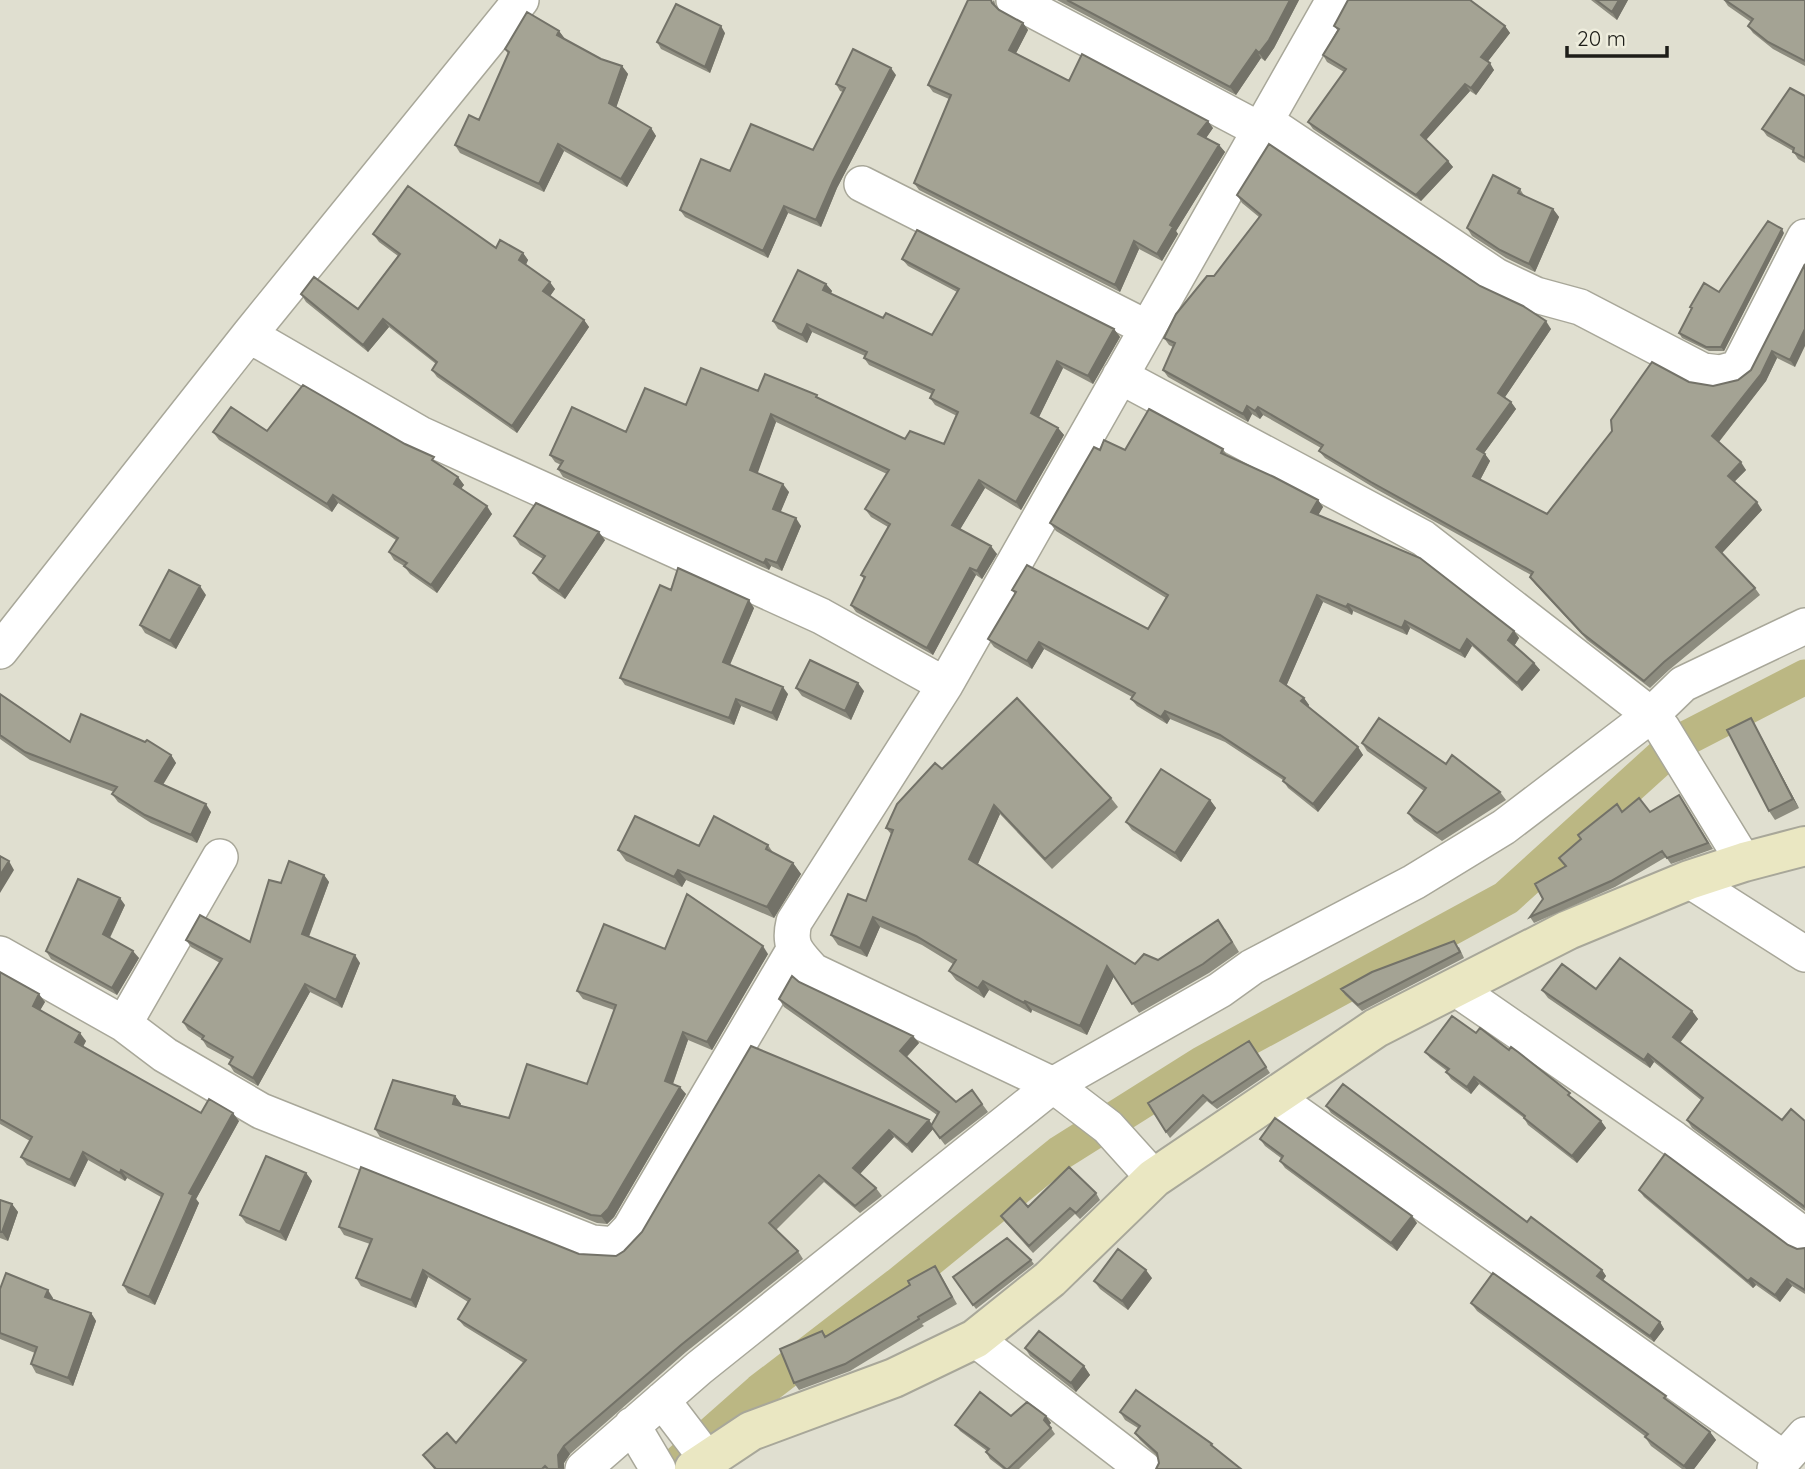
<svg xmlns="http://www.w3.org/2000/svg" width="1805" height="1469" font-family="Quicksand,sans-serif">
<rect width="100%" height="100%" fill="#e0dfd0"/>
<g fill="none" stroke-linecap="round" stroke-linejoin="round">
<!-- canal -->
<path stroke="#bbb783" stroke-width="35" d="M674 1467 760 1391 898 1285 1060 1153 1203 1063 1506 898 1677 743 1805 677"/>
<defs>
<path id="street" d="M1014 0 1260 130
M1265 121 1496 276 1536 295 1580 307 1703 371 1720 373 1738 368 1805 237
M862 184 1147 328
M249 335 420 434 821 616 945 685
M1120 376 1423 538 1651 715 1662 728 1744 862
M0 651 249 335 521 0
M1689 880 1805 954
M0 954 124 1024 165 1055 261 1111 592 1243 615 1245 630 1229 794 950
M1455 988 1674 1139 1805 1236
M124 1024 220 857
M1274 1097 1784 1459
M1154 1178 1108 1127 1053 1085 813 971C797 953 788 947 794 922L945 685 1334 0
M975 1339 1144 1469
M662 1400 707 1459
M632 1425 658 1469
M583 1469 699 1368 1053 1085 1220 990 1252 967 1414 882 1504 827 1651 715 1683 684 1805 626
M1775 1469 1805 1435"/>
<path id="secondary" d="M694 1469 751 1431 894 1378 975 1339 1050 1279 1154 1178 1376 1028 1568 930 1689 880 1744 862 1805 846"/>
</defs>
<!-- street casing -->
<use href="#street" stroke="#a8a799" stroke-width="38"/>
<!-- secondary casing -->
<use href="#secondary" stroke="#a8a799" stroke-width="42"/>
<!-- street -->
<use href="#street" stroke="#fff" stroke-width="35"/>
<!-- secondary -->
<use href="#secondary" stroke="#eae7c2" stroke-width="38"/>
</g>
<!-- wall -->
<path fill="#8d8c7f" d="M994 0 996 7 999 10 1023 23 1028 30 1016 53 1069 81 1213 128 1206 138 1219 145 1225 152 1176 231 1178 234 1162 261 1139 249 1120 292 919 190 914 183 949 99 933 92 928 85Z
M1057 0H1299L1274 48 1265 61 1261 58 1236 95Z
M1591 0H1628L1617 20Z
M1724 0H1805V66L1773 49 1753 33 1748 26 1751 22 1728 6Z
M1334 26H1505L1510 33 1487 62 1494 70 1476 95 1470 91 1426 140 1448 161 1453 167 1421 201 1313 129 1308 122 1344 72 1327 62 1323 55 1338 31Z
M559 31 565 39 601 59 622 66 628 74 616 107 651 128 656 136 627 187 564 151 544 192 460 153 455 145 479 120 508 54 505 49Z
M725 33 710 73 661 49 657 42Z
M896 75 837 188 821 227 788 213 768 258 685 217 680 210 730 171 813 150 843 92 840 91 836 84Z
M1805 96V163L1798 159 1793 151 1767 136 1762 129Z
M1520 189 1525 197 1553 209 1559 217 1535 272 1506 258 1472 236 1467 228Z
M1237 195 1480 286 1551 329 1505 397 1511 402 1516 409 1484 453 1490 461 1480 480 1547 514 1689 382 1713 386 1738 380 1751 370 1805 264 1795 367 1777 358 1766 381 1719 442 1746 470 1734 482 1762 510 1722 553 1755 588 1760 595 1669 670 1650 688 1587 640 1535 584 1530 577 1531 575 1376 489 1325 458 1319 451 1321 448 1263 415 1260 419 1252 414 1248 422 1168 377 1163 370 1173 347 1169 345 1164 338 1214 276 1259 217 1242 203Z
M1784 233 1724 351H1709L1682 338 1679 333 1691 309 1690 307 1719 292Z
M373 234 496 248 523 253 528 260 526 265 555 289 550 296 584 320 589 327 517 433 437 377 432 370 436 364 389 327 368 352 306 302 301 294 358 309 398 256 379 242Z
M902 259 1114 329 1120 337 1093 384 1063 368 1039 417 1058 428 1064 435 1021 510 985 488 960 529 997 554 982 579 976 575 933 655 856 612 851 605 864 579 861 575 888 527 871 517 865 509 887 474 776 422 757 473 789 492 780 512 801 526 782 571 771 566 769 570 563 477 558 469 561 465 555 462 550 455 626 432 686 405 758 391 820 399 905 439 944 444 957 416 935 405 930 398 932 394 869 365 864 358 865 356 812 332 807 343 778 329 773 321 826 284 832 291 831 294 883 318 932 335 957 292 908 266Z
M213 432 439 465 458 477 464 485 461 489 492 514 437 593 410 574 404 566 394 560 389 552 396 540 338 503 332 512 219 440Z
M1223 449 1228 457 1318 500 1323 507 1318 515 1514 631 1519 638 1514 646 1534 663 1540 670 1522 691 1472 646 1465 658 1410 628 1407 635 1353 611 1352 615 1323 602 1286 686 1304 698 1309 705 1308 707 1358 747 1363 755 1318 812 1288 788 1283 780 1225 742 1170 719 1167 724 1137 706 1131 699 1132 697 1044 649 1032 669 994 647 988 639 1015 594 1012 590 1148 629 1166 598 1056 531 1050 523 1100 450Z
M514 536 605 540 565 599 539 581 533 573 543 559 520 545Z
M671 590 754 608 730 665 788 694 777 721 741 706 734 725 625 685 620 678Z
M206 595 176 649 145 633 140 625Z
M796 688 864 691 851 720 802 696Z
M0 694 70 742 171 755 176 763 163 785 211 812 197 843 151 823 118 802 112 794 114 792 30 760 0 739Z
M1756 727 1799 808 1775 820 1769 811Z
M1362 743 1446 764 1500 792 1506 800 1442 841 1414 821 1408 813 1424 791 1367 751Z
M942 769 1111 798 1118 807 1052 869 1000 814 978 864 1135 964 1158 960 1225 929 1239 952 1209 973 1139 1013 1114 976 1087 1035 1032 1010 1031 1013 989 990 984 998 956 980 949 971 953 964 922 945 880 927 867 957 838 945 831 935 866 901 891 834 886 828Z
M1210 800 1216 808 1181 862 1132 830 1126 822Z
M1683 801 1713 849 1671 864 1666 857 1615 887 1534 923 1530 917 1543 899 1565 866 1559 858 1622 812H1650Z
M768 845 774 854 793 863 801 874 774 918 686 880 682 887 626 861 618 850 699 846Z
M324 875 329 882 309 937 360 963 342 1008 310 992 258 1086 234 1072 229 1064 231 1060 207 1047 202 1039 188 1030 183 1022 220 963 191 947 186 940 250 942 281 883Z
M125 905 110 938 139 958 117 995 51 959 46 951Z
M1459 947 1464 958 1362 1011 1345 995 1341 989Z
M665 949 768 954 712 1050 688 1040 673 1084 686 1094 614 1217 607 1224 597 1223 380 1137 375 1129 455 1096 461 1104 460 1105 509 1118 587 1084 614 1010 583 999 577 991Z
M0 972 45 1002 40 1010 86 1041 83 1047 201 1113 239 1121 196 1199 199 1203 155 1305 128 1293 123 1285 161 1197 127 1178 125 1181 88 1160 75 1187 27 1165 21 1157 30 1141 0 1124Z
M799 982 913 1036 919 1043 907 1057 956 1102 972 1090 988 1112 945 1145 933 1129 912 1153 894 1137 860 1174 876 1188 882 1196 860 1213 824 1182 776 1230 798 1251 803 1259 686 1352 570 1454 564 1463V1469H434L423 1455 456 1443 524 1363 464 1326 458 1319 468 1302 428 1277 416 1308 361 1286 356 1278 370 1244 344 1235 339 1227 579 1254 616 1256 624 1251 642 1232 751 1046 929 1120 932 1125 937 1115 784 1007 779 999Z
M1596 989 1692 1011 1698 1019 1680 1043 1782 1120 1805 1121V1211L1692 1128 1687 1120 1701 1100 1654 1062 1650 1068 1548 998 1542 990Z
M1476 1033 1575 1100 1601 1121 1606 1128 1577 1163 1528 1125 1524 1118 1479 1084 1471 1094 1451 1079 1446 1072 1447 1071 1430 1058 1425 1052Z
M1249 1041 1270 1073 1217 1109 1207 1101 1170 1138 1166 1132Z
M1326 1106 1527 1222 1602 1270 1606 1276 1603 1280 1660 1322 1664 1329 1654 1342 1331 1113Z
M1260 1139 1417 1223 1397 1251 1285 1168 1280 1161 1281 1158 1265 1146Z
M306 1173 312 1181 286 1241 246 1223 240 1215Z
M1639 1190 1797 1249 1805 1248V1294L1792 1286 1780 1302 1756 1285 1753 1288 1644 1197Z
M1096 1193 1100 1200 1080 1219 1075 1214 1033 1253 1005 1222 1001 1216 1028 1207Z
M0 1200 12 1204 18 1212 8 1241 0 1238Z
M1031 1260 1034 1264 976 1309 953 1277Z
M939 1272 957 1304 922 1324 924 1326 850 1371 799 1390 794 1383 822 1331 826 1336Z
M1152 1278 1128 1310 1100 1289 1094 1281Z
M0 1289 53 1298V1299L91 1313 96 1321 73 1386 36 1373 31 1364 35 1353 0 1339Z
M1471 1303 1671 1404 1710 1432 1716 1440 1694 1469H1682L1651 1446 1645 1437H1646L1477 1311Z
M1025 1348 1084 1366 1090 1375 1076 1392 1030 1356Z
M1120 1412 1216 1450 1159 1463 1157 1456 1140 1440 1135 1433 1138 1428 1125 1420Z
M1011 1416H1046L1051 1423 1049 1425 1055 1434 1019 1469H1003L990 1459 986 1452 987 1451 960 1431 955 1425Z"/>
<!-- shaded-wall -->
<path fill="#737268" d="M1290 0H1299L1274 48 1265 61 1259 53Z
M1619 0H1628L1617 20 1612 12Z
M1023 23 1028 30 1014 57 1009 50Z
M721 26 725 33 710 73 705 67Z
M1505 26 1510 33 1486 64 1481 57Z
M559 31 565 39 557 35Z
M1256 50 1261 58 1236 95 1230 87Z
M1490 63 1494 70 1476 95 1471 88Z
M622 66 628 74 615 111 609 103Z
M891 68 896 75 837 188 821 227 816 220 833 181Z
M1465 84 1470 91 1425 141 1421 135Z
M1208 121 1213 128 1204 141 1198 134Z
M651 128 656 136 627 187 621 179Z
M558 144 564 151 544 192 539 184Z
M1219 145 1225 152 1176 231 1178 234 1162 261 1157 254 1170 225Z
M1448 161 1453 167 1421 201 1416 195Z
M784 206 788 213 768 258 763 251Z
M1553 209 1559 217 1535 272 1529 264Z
M1782 229 1784 233 1724 351 1721 347Z
M1134 241 1139 249 1120 292 1115 285Z
M523 253 528 260 524 268 519 260Z
M550 282 555 289 548 299 543 291Z
M826 284 832 291 828 298 823 290Z
M383 319 389 327 368 352 363 345Z
M584 320 589 327 517 433 512 426Z
M1546 321 1551 329 1503 400 1498 393Z
M807 324 812 332 807 343 802 335Z
M1114 329 1120 337 1093 384 1088 376Z
M1805 329V346L1795 367 1790 360Z
M1772 351 1777 358 1766 381 1717 444 1712 436Z
M1057 361 1063 368 1037 421 1031 413Z
M1511 402 1516 409 1482 456 1477 449Z
M1247 406 1252 414 1248 422 1243 414Z
M1258 407 1263 415 1260 419 1255 411Z
M771 414 776 422 756 478 750 470Z
M1058 428 1064 435 1021 510 1016 502Z
M1485 454 1490 461 1478 484 1473 476Z
M1741 462 1746 470 1733 483 1728 476Z
M458 477 464 485 459 491 454 484Z
M979 480 985 488 958 533 952 525Z
M783 484 789 492 779 516 773 509Z
M333 495 338 503 332 512 327 504Z
M1318 500 1323 507 1316 519 1311 512Z
M1757 502 1762 510 1721 554 1716 547Z
M487 506 492 514 437 593 431 585Z
M796 518 801 526 782 571 777 563Z
M599 532 605 540 565 599 559 591Z
M991 546 997 554 982 579 977 571Z
M766 559 771 566 769 570 764 563Z
M970 568 976 575 933 655 927 648Z
M200 586 206 595 176 649 170 641Z
M1317 595 1323 602 1285 689 1280 681Z
M749 600 754 608 728 669 723 662Z
M1348 604 1353 611 1352 615 1346 607Z
M1405 621 1410 628 1407 635 1402 628Z
M1514 631 1519 638 1513 648 1508 640Z
M1467 639 1472 646 1465 658 1460 651Z
M1039 642 1044 649 1032 669 1027 661Z
M1534 663 1540 670 1522 691 1517 683Z
M858 683 864 691 851 720 845 711Z
M783 687 788 694 777 721 772 713Z
M1304 698 1309 705 1307 709 1301 701Z
M736 699 741 706 734 725 729 718Z
M1165 711 1170 719 1167 724 1161 717Z
M1751 718 1756 727 1799 808 1793 799Z
M1358 747 1363 755 1318 812 1313 804Z
M171 755 176 763 160 789 155 781Z
M1210 800 1216 808 1181 862 1175 853Z
M206 804 211 812 197 843 191 835Z
M994 805 1000 814 976 868 969 859Z
M9 861 14 870 0 893V875Z
M793 863 801 874 774 918 767 907Z
M678 870 686 880 682 887 674 877Z
M324 875 329 882 307 941 302 934Z
M120 898 125 905 108 941 103 934Z
M873 917 880 927 867 957 860 948Z
M763 946 768 954 712 1050 707 1042Z
M133 951 139 958 117 995 112 988Z
M355 955 360 963 342 1008 336 1000Z
M1107 966 1114 976 1087 1035 1080 1026Z
M983 981 989 990 984 998 978 988Z
M305 984 310 992 258 1086 253 1078Z
M39 994 45 1002 38 1014 33 1006Z
M1025 1001 1032 1010 1031 1013 1024 1003Z
M1692 1011 1698 1019 1678 1045 1673 1037Z
M683 1032 688 1040 671 1089 665 1081Z
M80 1033 86 1041 81 1050 75 1042Z
M913 1036 919 1043 905 1058 900 1051Z
M1648 1054 1654 1062 1650 1068 1644 1060Z
M1474 1077 1479 1084 1471 1094 1467 1087Z
M680 1087 686 1094 614 1217 607 1224 601 1216Z
M455 1096 461 1104 459 1111 453 1104Z
M233 1113 239 1121 196 1199 199 1203 155 1305 149 1297 189 1193Z
M929 1120 934 1128 912 1153 907 1145Z
M1601 1121 1606 1128 1577 1163 1572 1156Z
M889 1130 894 1137 858 1176 853 1168Z
M83 1152 88 1160 75 1187 70 1180Z
M121 1170 127 1178 125 1181 120 1173Z
M306 1173 312 1181 286 1241 280 1232Z
M12 1204 18 1212 8 1241 2 1232Z
M1412 1216 1417 1223 1397 1251 1391 1243Z
M423 1270 428 1277 416 1308 411 1300Z
M1146 1270 1152 1278 1128 1310 1122 1301Z
M1602 1270 1606 1276 1602 1282 1597 1276Z
M1751 1278 1756 1285 1753 1288 1748 1281Z
M1787 1279 1792 1286 1780 1302 1775 1295Z
M48 1290 53 1298 51 1305 45 1297Z
M91 1313 96 1321 73 1386 68 1378Z
M1660 1322 1664 1329 1654 1342 1650 1336Z
M1084 1366 1090 1375 1076 1392 1071 1383Z
M1046 1416 1051 1423 1048 1426 1044 1420Z
M1710 1432 1716 1440 1694 1469H1686L1684 1466Z
M564 1446 570 1454 564 1463V1469H559L558 1455Z"/>
<!-- building -->
<path fill="#a4a394" stroke="#737268" stroke-width="2" d="M968 0H991L992 3 999 10 1023 23 1009 50 1069 81 1082 54 1208 121 1198 134 1219 145 1170 225 1173 227 1157 254 1134 241 1115 285 914 183 951 95 928 85Z
M1067 0H1290L1269 40 1259 53 1256 50 1230 87Z
M1348 0H1470L1505 26 1481 57 1490 63 1471 88 1465 84 1421 135 1448 161 1416 195 1308 122 1346 69 1323 55 1339 29 1334 26Z
M1596 0H1619L1612 12Z
M1725 0H1805V61L1768 42 1748 26 1753 19Z
M676 4 721 26 705 67 657 42Z
M527 12 559 31 557 35 601 59 622 66 609 103 651 128 621 179 558 144 539 184 455 145 469 115 479 120 509 52 505 49Z
M853 49 891 68 833 181 816 220 784 206 763 251 680 210 701 159 730 171 751 124 813 150 845 88 836 84Z
M1790 88 1805 96V158L1793 152 1794 148 1762 129Z
M1269 144 1480 286 1523 306 1546 321 1498 393 1511 402 1477 449 1485 454 1473 476 1547 514 1612 431 1611 420 1652 362 1689 382 1713 386 1738 380 1751 370 1805 264V329L1790 360 1772 351 1761 374 1712 436 1741 462 1728 476 1757 502 1716 547 1755 588 1664 662 1644 681 1582 633 1530 577 1533 572 1371 482 1319 451 1323 445 1258 407 1255 411 1247 406 1243 414 1163 370 1175 343 1164 338 1176 314 1207 276H1214L1261 215 1237 195Z
M1493 175 1520 189 1518 193 1553 209 1529 264 1500 250 1467 228Z
M408 186 496 248 500 240 523 253 519 260 550 282 543 291 584 320 512 426 432 370 437 362 383 319 363 345 301 294 314 277 358 309 400 254 373 234Z
M1768 221 1782 229 1721 347H1706L1679 333 1692 308 1690 307 1704 283 1719 292Z
M917 230 1114 329 1088 376 1057 361 1031 413 1058 428 1016 502 979 480 952 525 991 546 977 571 970 568 927 648 851 605 865 577 861 575 890 524 865 509 889 470 771 414 750 470 783 484 773 509 796 518 777 563 766 559 764 563 558 469 563 461 550 455 572 407 626 432 645 388 686 405 701 368 758 391 765 374 817 395 816 397 905 439 910 431 944 444 958 412 930 398 934 390 864 358 867 352 807 324 802 335 773 321 798 270 826 284 823 290 883 318 886 313 932 335 959 289 902 259Z
M303 385 405 444 434 457 432 460 458 477 454 484 487 506 431 585 404 566 407 563 389 552 398 538 333 495 327 504 213 432 231 407 267 431Z
M1149 409 1223 449 1221 453 1274 477 1318 500 1311 512 1420 558 1514 631 1508 640 1534 663 1517 683 1467 639 1460 651 1405 621 1402 628 1348 604 1346 607 1317 595 1280 681 1304 698 1301 701 1358 747 1313 804 1283 781 1285 778 1220 735 1165 711 1161 717 1131 699 1135 693 1039 642 1027 661 988 639 1016 592 1012 590 1027 565 1148 629 1168 595 1050 523 1094 447 1100 450 1104 440 1125 450Z
M536 503 599 532 559 591 533 573 545 556 514 536Z
M678 568 749 600 723 662 783 687 772 713 736 699 729 718 620 678 660 585 671 590Z
M169 570 200 586 170 641 140 625Z
M810 660 858 683 845 711 796 688Z
M0 694 70 742 81 714 145 742 147 740 171 755 155 781 206 804 191 835 145 815 112 794 117 787 25 752 0 735Z
M1017 698 1111 798 1045 859 994 805 969 859 1135 964 1144 954 1158 960 1218 920 1232 942 1203 964 1132 1004 1107 966 1080 1026 1025 1001 1024 1003 983 981 978 988 949 971 956 960 916 936 873 917 860 948 831 935 848 894 866 901 893 830 886 828 897 804 935 763 942 769Z
M1379 718 1446 764 1452 755 1500 792 1437 833 1408 813 1426 788 1362 743Z
M1751 718 1793 799 1769 811 1727 730Z
M1161 769 1210 800 1175 853 1126 822Z
M1679 795 1708 843 1667 858 1662 851 1611 881 1530 917 1543 899 1535 884 1566 866 1559 858 1581 839 1578 835 1617 804 1622 812 1639 798 1650 812Z
M635 816 699 846 714 816 768 845 766 849 793 863 767 907 678 870 674 877 618 850Z
M0 856 9 861 0 875Z
M289 861 324 875 302 934 355 955 336 1000 305 984 253 1078 229 1064 233 1057 202 1039 204 1036 183 1022 222 959 186 940 200 915 250 942 269 880 281 883Z
M78 879 120 898 103 934 133 951 112 988 46 951Z
M687 894 763 946 707 1042 683 1032 665 1081 680 1087 608 1209 601 1216 591 1215 375 1129 393 1080 455 1096 453 1104 509 1118 527 1064 587 1084 616 1005 577 991 604 924 665 949Z
M1454 941 1460 952 1358 1005 1341 989 1372 972Z
M1620 958 1692 1011 1673 1037 1782 1120 1791 1109 1805 1121V1207L1687 1120 1703 1098 1648 1054 1644 1060 1542 990 1562 964 1596 989Z
M0 972 39 994 33 1006 80 1033 75 1042 201 1113 209 1099 233 1113 189 1193 193 1195 149 1297 123 1285 163 1194 121 1170 120 1173 83 1152 70 1180 21 1157 32 1137 0 1119Z
M792 976 799 982 913 1036 900 1051 956 1102 972 1090 982 1104 940 1138 931 1126 939 1112 779 999Z
M1452 1016 1476 1033 1480 1028 1509 1050 1511 1047 1518 1052 1570 1093 1568 1095 1601 1121 1572 1156 1524 1118 1525 1116 1474 1077 1467 1087 1446 1072 1449 1069 1425 1052Z
M1249 1041 1266 1067 1212 1103 1203 1095 1166 1132 1148 1103Z
M751 1046 929 1120 907 1145 889 1130 853 1168 876 1188 855 1206 819 1175 769 1223 798 1251 681 1345 564 1446 558 1455 559 1469H548L545 1466 542 1469H436L423 1455 447 1433 456 1443 526 1360 458 1319 470 1299 423 1270 411 1300 356 1278 372 1239 339 1227 361 1167 579 1254 616 1256 624 1251 642 1232Z
M1343 1084 1527 1222 1531 1217 1602 1270 1597 1276 1660 1322 1650 1336 1326 1106Z
M1275 1118 1412 1216 1391 1243 1280 1161 1283 1156 1260 1139Z
M1665 1154 1788 1245 1797 1249 1805 1248V1290L1787 1279 1775 1295 1751 1278 1748 1281 1639 1190Z
M266 1156 306 1173 280 1232 240 1215Z
M1069 1167 1096 1193 1076 1213 1070 1208 1029 1246 1001 1216 1020 1198 1028 1207Z
M0 1200 12 1204 2 1232H0Z
M1007 1238 1031 1260 973 1305 953 1277Z
M1118 1249 1146 1270 1122 1301 1094 1281Z
M935 1266 952 1297 918 1317 919 1319 845 1364 794 1383 780 1349 822 1331 825 1337 910 1285 908 1281Z
M6 1273 48 1290 45 1297 91 1313 68 1378 31 1364 37 1347 0 1333V1289Z
M1493 1273 1666 1396 1664 1398 1710 1432 1684 1466 1645 1437 1648 1434 1471 1303Z
M1039 1331 1084 1366 1071 1383 1025 1348Z
M1136 1390 1212 1444 1211 1445 1241 1469H1156L1159 1463 1157 1453 1135 1433 1140 1426 1120 1412Z
M980 1392 1011 1416 1027 1402 1046 1416 1044 1420 1051 1428 1008 1469H1006L986 1452 989 1449 955 1425Z"/>
<!-- scale -->
<path d="M1567 46v10h100v-10" fill="none" stroke="#1d1d18" stroke-width="3.5"/>
<text x="1577" y="46" font-size="21" fill="#1d1d18" stroke="#eeeddd" stroke-width="5" paint-order="stroke">20 m</text>
</svg>
